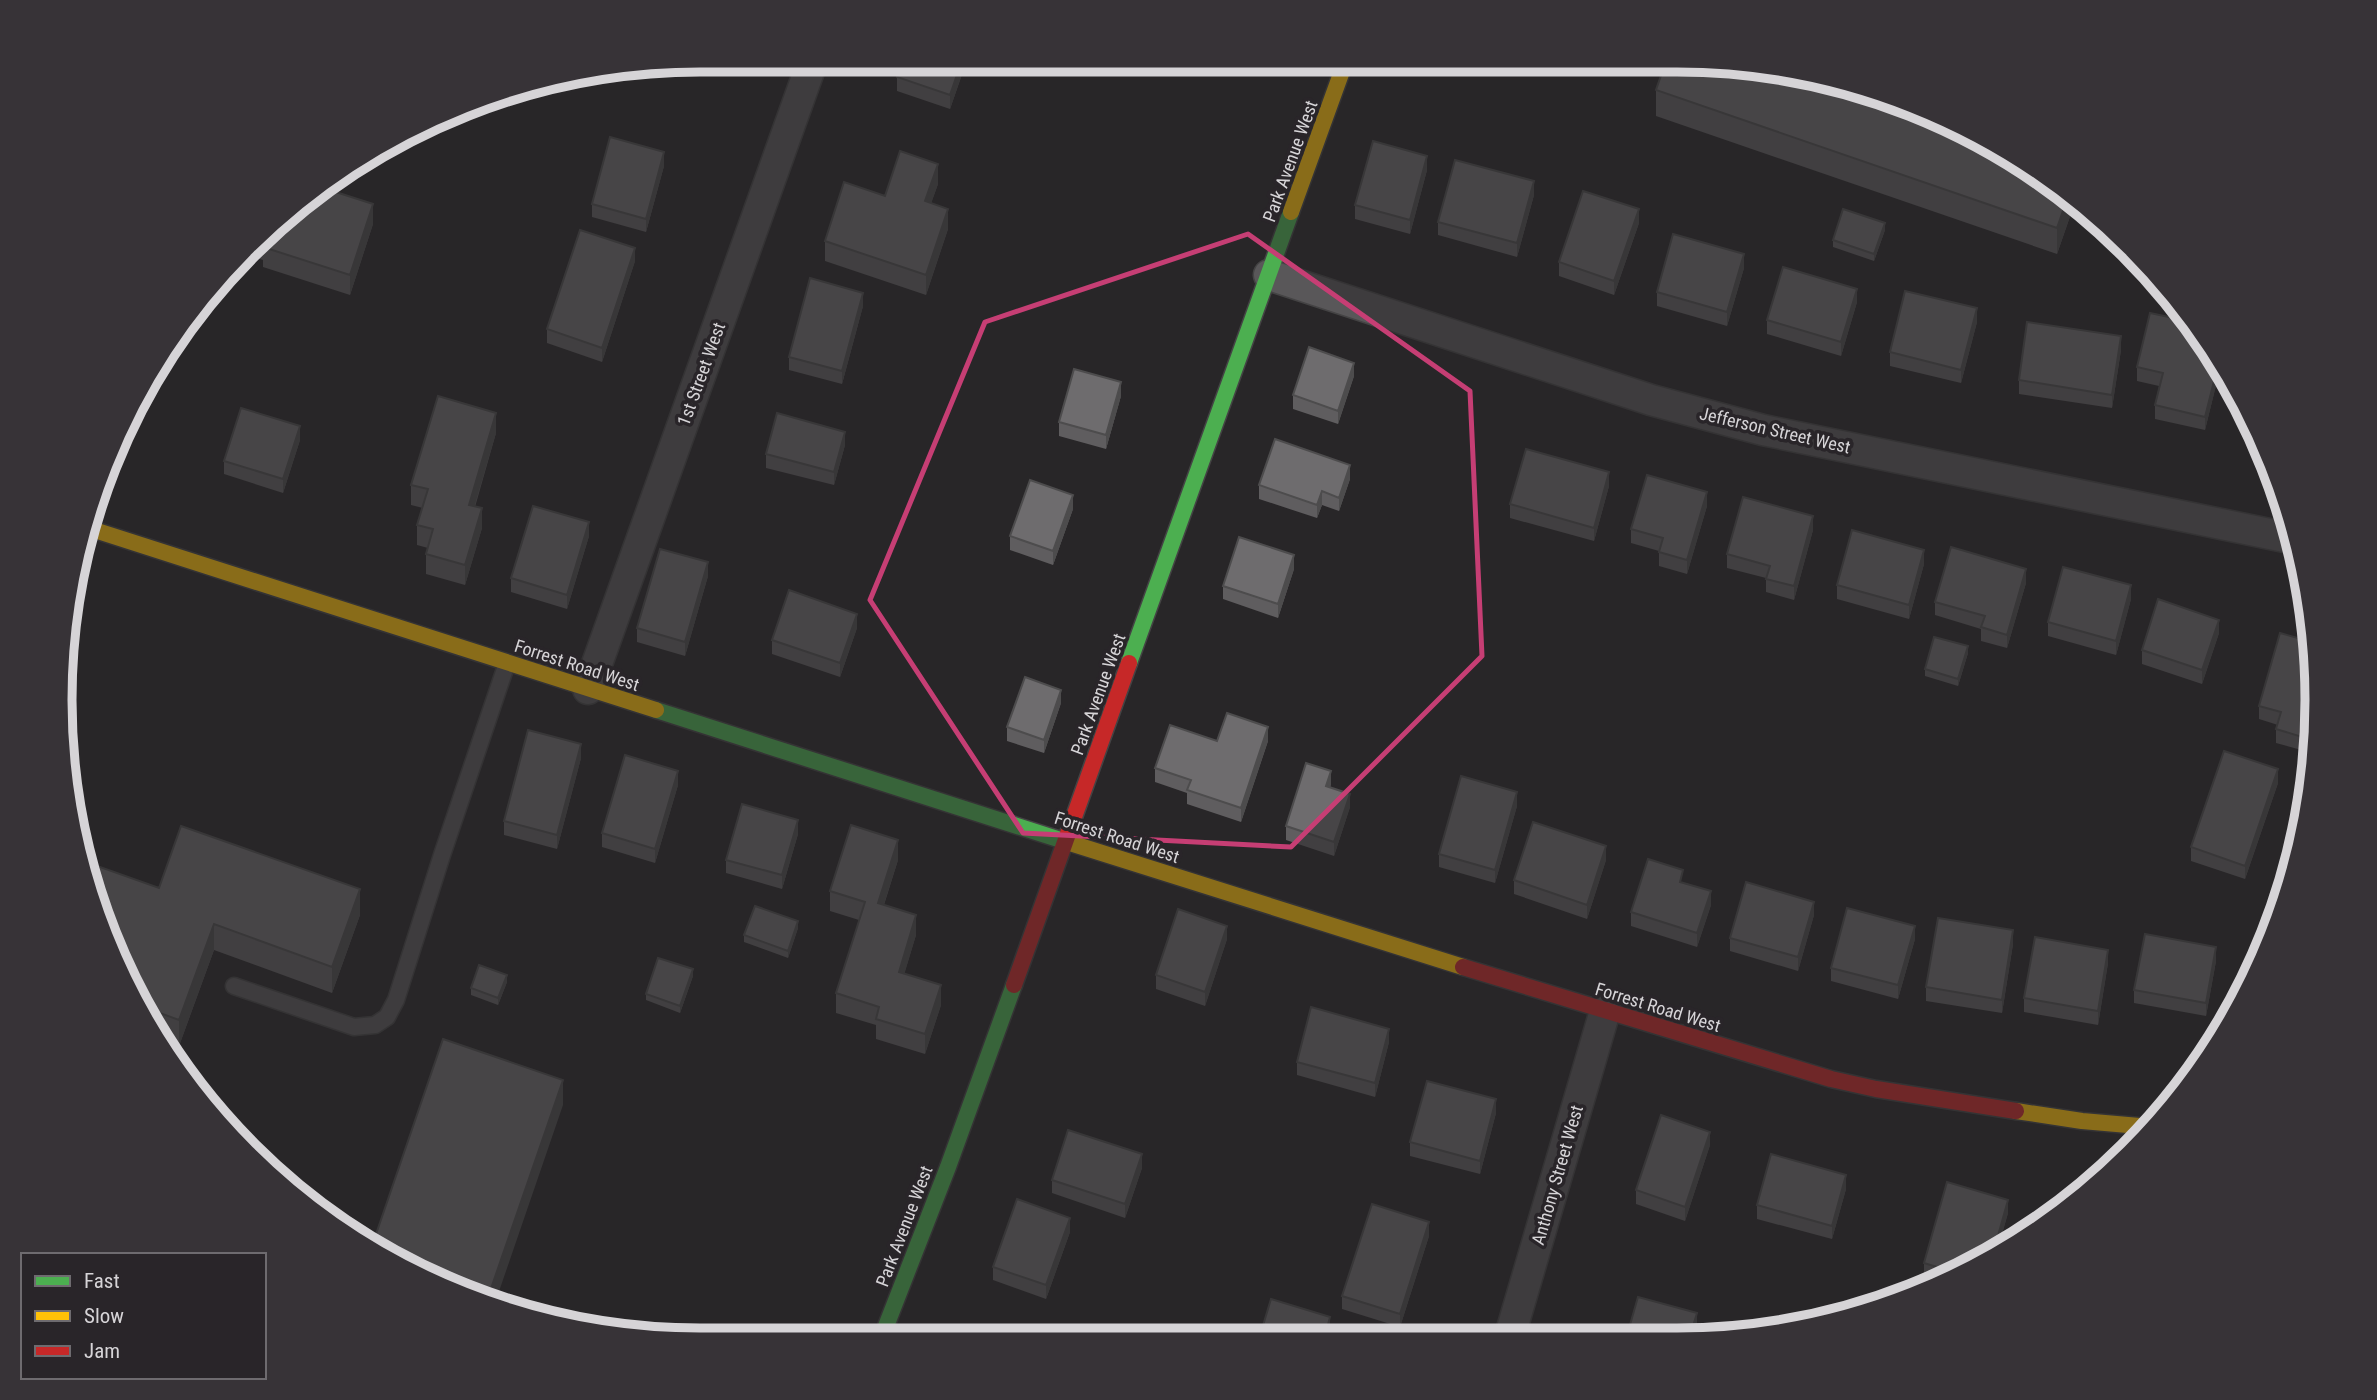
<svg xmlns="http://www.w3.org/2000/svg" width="2377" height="1400" font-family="'Roboto Condensed',sans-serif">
<rect width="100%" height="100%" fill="#282628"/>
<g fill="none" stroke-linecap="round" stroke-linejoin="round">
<defs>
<path id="lane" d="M234 986 354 1027 375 1025 387 1017 396 1000 442 855 507 663"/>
<path id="street" d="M1269 275 1651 400 1763 430 2294 539
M588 689 813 60
M1509 1339 1605 1011"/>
<path id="fast" d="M1129 663 1291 212
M656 710 1067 842
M881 1339 948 1167 1014 985"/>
<path id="slow" d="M1291 212 1346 60
M85 527 656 710
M1067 842 1463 967
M2016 1111 2082 1121 2151 1127"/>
<path id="jam" d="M1463 967 1831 1079 1876 1089 2016 1111
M1014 985 1129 663"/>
</defs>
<!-- lane casing -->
<use href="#lane" stroke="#444344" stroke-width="19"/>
<!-- street casing -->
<use href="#street" stroke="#444344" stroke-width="33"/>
<!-- fast casing -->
<use href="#fast" stroke="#444344" stroke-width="19"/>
<!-- slow casing -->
<use href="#slow" stroke="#444344" stroke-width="19"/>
<!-- jam casing -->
<use href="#jam" stroke="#444344" stroke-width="19"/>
<!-- lane -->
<use href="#lane" stroke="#595759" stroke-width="16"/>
<!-- street -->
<use href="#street" stroke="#595759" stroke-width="30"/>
<!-- fast -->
<use href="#fast" stroke="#4caf50" stroke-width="16"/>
<!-- slow -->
<use href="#slow" stroke="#ffc107" stroke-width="16"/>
<!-- jam -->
<use href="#jam" stroke="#c62828" stroke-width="16"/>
</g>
<!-- wall -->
<path fill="#5f5d5f" d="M903 60H967L950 109 897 91V77Z
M1656 90 2075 202 2057 254 1656 116Z
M664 166 646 232 592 217V204Z
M1427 170 1410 234 1355 219V205Z
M938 184 931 203 948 229 926 295 825 261V241L885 196Z
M310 192 373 224 350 295 263 267V260L250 256Z
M1534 195 1517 257 1438 235V222Z
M1639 223 1614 295 1559 276V262Z
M1885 230 1874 261 1833 247V240Z
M635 261 602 362 547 343V329Z
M1744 268 1727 326 1657 306V292Z
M1857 302 1841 356 1767 334V320Z
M863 306 842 384 789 370V357Z
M1977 322 1961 383 1890 366V352Z
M2209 344 2221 365 2205 430 2155 419V405L2159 386 2137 381V367Z
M2121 350 2112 408 2019 394V380Z
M1354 376 1338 424 1293 409V395Z
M1121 396 1106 449 1059 436V422Z
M496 433 475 507 482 528 465 585 426 574V554L428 548 417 545V525L423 508 411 505V485Z
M300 440 283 493 224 474V461Z
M845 445 834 485 766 468V454Z
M1350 479 1339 511 1322 505 1317 518 1259 499V485Z
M1609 486 1594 541 1510 518V504Z
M1707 506 1687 574 1659 566V551L1631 543V529Z
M1073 509 1053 565 1010 550V536Z
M1813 530 1794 600 1766 592V578L1727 568V554Z
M589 536 567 609 511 592V578Z
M1924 564 1909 619 1837 599V585Z
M1294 569 1278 618 1223 599V586Z
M708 576 685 656 637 642V628Z
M2026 583 2007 648 1981 641V629L1935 615V602Z
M2131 599 2116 655 2048 636V622Z
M857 628 840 677 772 654V640Z
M2219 633 2202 684 2142 664V650Z
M1968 653 1958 686 1925 676V669Z
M2317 700 2312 753 2276 743V729L2278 725 2259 719V706Z
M1061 703 1044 753 1007 741V727Z
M1217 741H1268L1241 822 1187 804V793L1155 782V768Z
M581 758 557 849 504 835V821Z
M2278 783 2245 879 2191 861V847Z
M678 785 655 863 602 847V833Z
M1331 785 1330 787 1350 807 1334 856 1286 840V826Z
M1517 806 1495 883 1439 867V854Z
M798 834 782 889 726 873V860Z
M898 860 884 905 916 935 904 974 941 1005 925 1054 876 1039V1025L836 1013V993L859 920 830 911V891Z
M1606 860 1587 919 1514 894V880Z
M1683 883 1711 905 1697 947 1631 926V912Z
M159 888 360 915 332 993 214 950 179 1046 166 1041 94 906Z
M1814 915 1798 971 1730 951V938Z
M798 928 788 958 744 942V935Z
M1227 939 1205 1006 1156 989V975Z
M1915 939 1898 999 1831 981V968Z
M2013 944 2002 1013 1926 1001V987Z
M2216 961 2206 1016 2134 1003V990Z
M2108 963 2098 1025 2024 1012V998Z
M693 976 680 1013 646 1000V994Z
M507 982 498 1005 471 995V988Z
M1389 1042 1375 1097 1297 1075V1062Z
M1496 1113 1480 1174 1410 1156V1142Z
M1710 1145 1685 1221 1636 1204V1190Z
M1142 1168 1125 1218 1052 1193V1180Z
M1846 1189 1832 1239 1757 1219V1205Z
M2008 1213 1996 1255 1939 1281 1924 1277V1263Z
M1070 1232 1046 1299 993 1280V1267Z
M1429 1236 1400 1327 1342 1309V1296Z"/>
<!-- shaded-wall -->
<path fill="#4d4c4d" d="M962 60H967L950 109V95Z
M664 152V166L646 232V219Z
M1427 156V170L1410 234V220Z
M938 164V184L925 221V201Z
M1534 181V195L1517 257V243Z
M2068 196 2075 202 2057 254V228Z
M373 204V224L350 295V275Z
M948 209V229L926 295V275Z
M1639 209V223L1614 295V281Z
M1885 223V230L1874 261V254Z
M635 248V261L602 362V348Z
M1744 254V268L1727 326V312Z
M1857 289V302L1841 356V342Z
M863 293V306L842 384V371Z
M1977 308V322L1961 383V370Z
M2121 336V350L2112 408V395Z
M2219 361 2221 365 2205 430V417Z
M1354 363V376L1338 424V411Z
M1121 382V396L1106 449V435Z
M496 413V433L469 525V505Z
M300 426V440L283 493V479Z
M845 432V445L834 485V472Z
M1350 465V479L1339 511V498Z
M1609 472V486L1594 541V528Z
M1322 491V505L1317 518V505Z
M1707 492V506L1687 574V560Z
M1073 495V509L1053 565V551Z
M482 508V528L465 585V565Z
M1813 516V530L1794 600V586Z
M589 522V536L567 609V595Z
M1924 550V564L1909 619V605Z
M1294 555V569L1278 618V604Z
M708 562V576L685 656V642Z
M2026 569V583L2007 648V635Z
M2131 585V599L2116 655V641Z
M857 614V628L840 677V663Z
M2219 620V633L2202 684V670Z
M1968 646V653L1958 686V679Z
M1061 690V703L1044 753V740Z
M1268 727V741L1241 822V808Z
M581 744V758L557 849V835Z
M2278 769V783L2245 879V866Z
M678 771V785L655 863V849Z
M1331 771V785L1326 800V786Z
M1517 792V806L1495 883V870Z
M1350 794V807L1334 856V842Z
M798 820V834L782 889V875Z
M898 840V860L878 923V903Z
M1606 846V860L1587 919V905Z
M360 889V915L332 993V967Z
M1711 891V905L1697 947V933Z
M1814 902V915L1798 971V957Z
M916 915V935L899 992V972Z
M798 921V928L788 958V951Z
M214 924V950L179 1046V1020Z
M1227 926V939L1205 1006V992Z
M1915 926V939L1898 999V985Z
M2013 930V944L2002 1013V1000Z
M2216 947V961L2206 1016V1003Z
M2108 950V963L2098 1025V1011Z
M693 969V976L680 1013V1006Z
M507 975V982L498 1005V998Z
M941 985V1005L925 1054V1034Z
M1389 1029V1042L1375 1097V1083Z
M563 1080V1105L494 1306 486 1303Z
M1496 1099V1113L1480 1174V1161Z
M1710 1132V1145L1685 1221V1207Z
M1142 1154V1168L1125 1218V1204Z
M1846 1175V1189L1832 1239V1226Z
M2008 1200V1213L1996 1255 1992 1257Z
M1070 1218V1232L1046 1299V1285Z
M1429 1222V1236L1400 1327V1314Z
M1697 1313V1327L1693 1339H1689Z
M1330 1317V1331L1328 1339H1324Z"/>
<!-- building -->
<path fill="#6e6c6e" stroke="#4d4c4d" stroke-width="2" d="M903 60H962L950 95 897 77Z
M1666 61H1719L1872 91 1893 99 2033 167 2068 196 2057 228 1656 90Z
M610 137 664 152 646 219 592 204Z
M1373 141 1427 156 1410 220 1355 205Z
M900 151 938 164 925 201 948 209 926 275 825 241 844 182 885 196Z
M1455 160 1534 181 1517 243 1438 222Z
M320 187 373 204 350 275 263 247 264 241 310 192Z
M1583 191 1639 209 1614 281 1559 262Z
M1843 209 1885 223 1874 254 1833 240Z
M580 230 635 248 602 348 547 329Z
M1673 234 1744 254 1727 312 1657 292Z
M1783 267 1857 289 1841 342 1767 320Z
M810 278 863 293 842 371 789 357Z
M1905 291 1977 308 1961 370 1890 352Z
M2150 313 2192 322 2209 344 2219 361 2205 417 2155 405 2163 373 2137 367Z
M2027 322 2121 336 2112 395 2019 380Z
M1309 347 1354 363 1338 411 1293 395Z
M1074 369 1121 382 1106 435 1059 422Z
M438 396 496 413 469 505 482 508 465 565 426 554 433 529 417 525 428 489 411 485Z
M241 408 300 426 283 479 224 461Z
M777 413 845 432 834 472 766 454Z
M1275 439 1350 465 1339 498 1322 491 1317 505 1259 485Z
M1526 449 1609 472 1594 528 1510 504Z
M1647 475 1707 492 1687 560 1659 552 1663 538 1631 529Z
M1030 480 1073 495 1053 551 1010 536Z
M1743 497 1813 516 1794 586 1766 579 1770 566 1727 554Z
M533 506 589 522 567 595 511 578Z
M1852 530 1924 550 1909 605 1837 585Z
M1239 537 1294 555 1278 604 1223 586Z
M1951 547 2026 569 2007 635 1981 627 1985 616 1935 602Z
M660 549 708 562 685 642 637 628Z
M2063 567 2131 585 2116 641 2048 622Z
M789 590 857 614 840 663 772 640Z
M2158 599 2219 620 2202 670 2142 650Z
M2280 633 2312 642 2317 700 2314 733 2312 740 2276 729 2281 712 2259 706Z
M1934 637 1968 646 1958 679 1925 669Z
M1025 677 1061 690 1044 740 1007 727Z
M1227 713 1268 727 1241 808 1187 790 1191 780 1155 768 1170 725 1217 741Z
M528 730 581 744 557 835 504 821Z
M2224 751 2278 769 2245 866 2191 847Z
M625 755 678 771 655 849 602 833Z
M1306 763 1331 771 1326 786 1350 794 1334 842 1286 826Z
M1461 776 1517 792 1495 870 1439 854Z
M742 804 798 820 782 875 726 860Z
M1533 822 1606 846 1587 905 1514 880Z
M851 825 898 840 878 903 916 915 899 972 941 985 925 1034 876 1019 879 1007 836 993 865 902 830 891Z
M181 826 360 889 332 967 214 924 179 1020 149 1009 94 906 86 862 159 888Z
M1648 859 1683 870 1680 882 1711 891 1697 933 1631 912Z
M1746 882 1814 902 1798 957 1730 938Z
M755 906 798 921 788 951 744 935Z
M1847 908 1915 926 1898 985 1831 968Z
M1178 909 1227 926 1205 992 1156 975Z
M1938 918 2013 930 2002 1000 1926 987Z
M2145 934 2216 947 2206 1003 2134 990Z
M2035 937 2108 950 2098 1011 2024 998Z
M658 958 693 969 680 1006 646 994Z
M479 965 507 975 498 998 471 988Z
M1311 1007 1389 1029 1375 1083 1297 1062Z
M443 1039 563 1080 486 1303 372 1246Z
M1427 1081 1496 1099 1480 1161 1410 1142Z
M1661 1115 1710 1132 1685 1207 1636 1190Z
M1068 1130 1142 1154 1125 1204 1052 1180Z
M1771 1154 1846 1175 1832 1226 1757 1205Z
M1947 1182 2008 1200 1992 1257 1957 1273 1924 1263Z
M1017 1199 1070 1218 1046 1285 993 1267Z
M1372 1204 1429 1222 1400 1314 1342 1296Z
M1638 1297 1697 1313 1689 1339H1626Z
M1271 1299 1330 1317 1324 1339H1259Z"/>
<!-- marked area -->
<path d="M0 0H2377V1400H0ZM1248 234 1470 391 1482 656 1291 847 1023 833 870 600 985 322Z" fill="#282628" fill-opacity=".55" fill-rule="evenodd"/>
<path fill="none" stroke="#c63e74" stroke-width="5" stroke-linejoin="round" d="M1248 234 1470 391 1482 656 1291 847 1023 833 870 600 985 322Z"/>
<g text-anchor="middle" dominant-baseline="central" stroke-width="7" stroke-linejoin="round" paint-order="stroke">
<!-- street labels -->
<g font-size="18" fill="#d6d4d7" stroke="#292529">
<text transform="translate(1290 161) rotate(-70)">Park Avenue West</text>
<text transform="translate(701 374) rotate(-70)">1st Street West</text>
<text transform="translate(1775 430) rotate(13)">Jefferson Street West</text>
<text transform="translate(577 665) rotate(18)">Forrest Road West</text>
<text transform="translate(1098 694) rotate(-70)">Park Avenue West</text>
<text transform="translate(1117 837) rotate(18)">Forrest Road West</text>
<text transform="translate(1658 1007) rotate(17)">Forrest Road West</text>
<text transform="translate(1557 1175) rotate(-74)">Anthony Street West</text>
<text transform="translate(904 1226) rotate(-69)">Park Avenue West</text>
</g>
</g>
<!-- crop -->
<path d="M0 0H2377V1400H0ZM700 72H1677A628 628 0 0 1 2305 700V700A628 628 0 0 1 1677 1328H700A628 628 0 0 1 72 700V700A628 628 0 0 1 700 72Z" fill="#373337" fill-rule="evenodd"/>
<path fill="none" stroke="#d6d4d7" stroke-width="9" d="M700 72H1677A628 628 0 0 1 2305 700V700A628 628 0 0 1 1677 1328H700A628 628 0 0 1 72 700V700A628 628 0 0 1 700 72Z"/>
<!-- legend -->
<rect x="21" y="1253" width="245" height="126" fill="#292529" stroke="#6e6b6f" stroke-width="2"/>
<rect x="35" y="1276" width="35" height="10" fill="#4caf50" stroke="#6e6b6f" stroke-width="2"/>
<text x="84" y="1288" font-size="21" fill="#d6d4d7">Fast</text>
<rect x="35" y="1311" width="35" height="10" fill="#ffc107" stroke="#6e6b6f" stroke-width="2"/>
<text x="84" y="1323" font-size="21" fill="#d6d4d7">Slow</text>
<rect x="35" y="1346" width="35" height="10" fill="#c62828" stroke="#6e6b6f" stroke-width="2"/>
<text x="84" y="1358" font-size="21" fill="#d6d4d7">Jam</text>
</svg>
